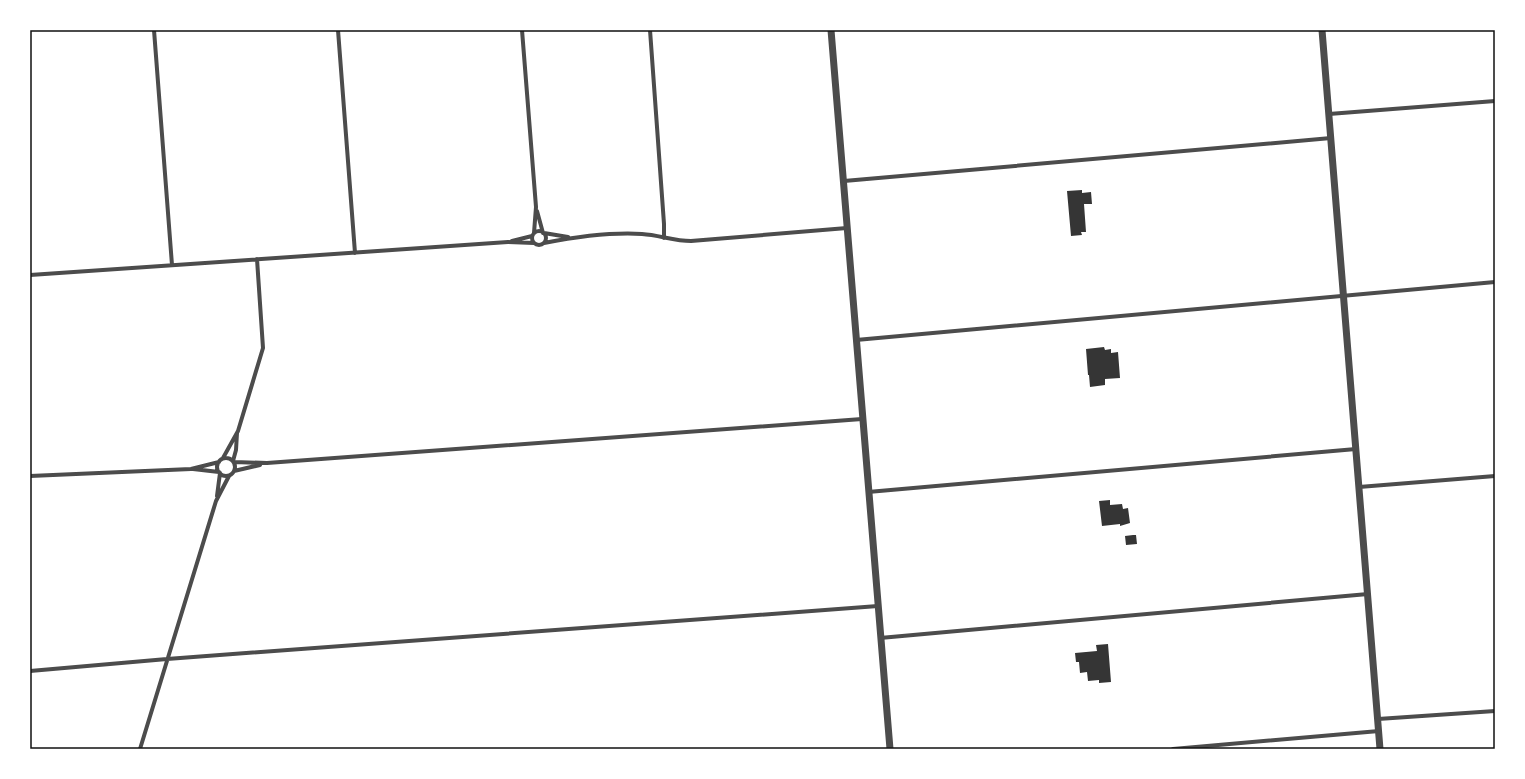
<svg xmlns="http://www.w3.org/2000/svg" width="1525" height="779" font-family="'Open Sans',sans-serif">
<rect width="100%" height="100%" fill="#fff"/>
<!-- building -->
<path fill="#353535" d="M1082 190V193L1091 192 1092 204H1084L1086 232H1081L1082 235 1071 236 1067 191Z
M1104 347 1105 350 1111 349V353L1118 352 1120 378 1105 379V385L1090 387 1089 375H1088L1086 349Z
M1110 500V505L1122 504 1123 509 1128 508 1130 523 1120 526V524L1102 526 1099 501Z
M1133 535H1136L1137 544 1126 545 1125 536Z
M1108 644 1111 682 1099 683V680L1088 681 1087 672 1080 673 1079 662H1076L1075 653 1097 651 1096 645Z"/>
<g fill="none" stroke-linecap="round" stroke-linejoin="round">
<!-- minor -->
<path stroke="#4c4c4c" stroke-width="4" d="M154 30 172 265
M338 30 355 253
M522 30 536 207 534 233
M650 30 664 224V238
M1329 114 1495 101
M844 181 1331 138
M537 211 543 233
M532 238a7 7 0 1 1 14 0a7 7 0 1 1-14 0Z
M544 233 568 237
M512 241 532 236
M544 243C575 237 610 232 642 234 659 235 674 241 691 241L847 228
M30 275 508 242 534 243
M856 340 1495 282
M217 467a9 9 0 1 1 18 0a9 9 0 1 1-18 0Z
M223 458 238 431 263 348 257 259
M233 461 236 450 237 433
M234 462 267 463 862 419
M193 469 219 472
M234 471 260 465
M30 476 191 469 219 462
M1359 487 1495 476
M868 492 1356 449
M217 496 220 473
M880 638 1368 594
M30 671 167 659 878 606
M1378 719 1495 711
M140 749 216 501 229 476
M1173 749 1379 731"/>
<!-- tertiary -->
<path stroke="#4c4c4c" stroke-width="7" d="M831 30 890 749
M1322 30 1380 749"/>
</g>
<!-- border -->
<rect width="1525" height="779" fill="none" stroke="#ffffff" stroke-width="62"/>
<rect x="31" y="31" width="1463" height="717" fill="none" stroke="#111" stroke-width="1.5"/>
</svg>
